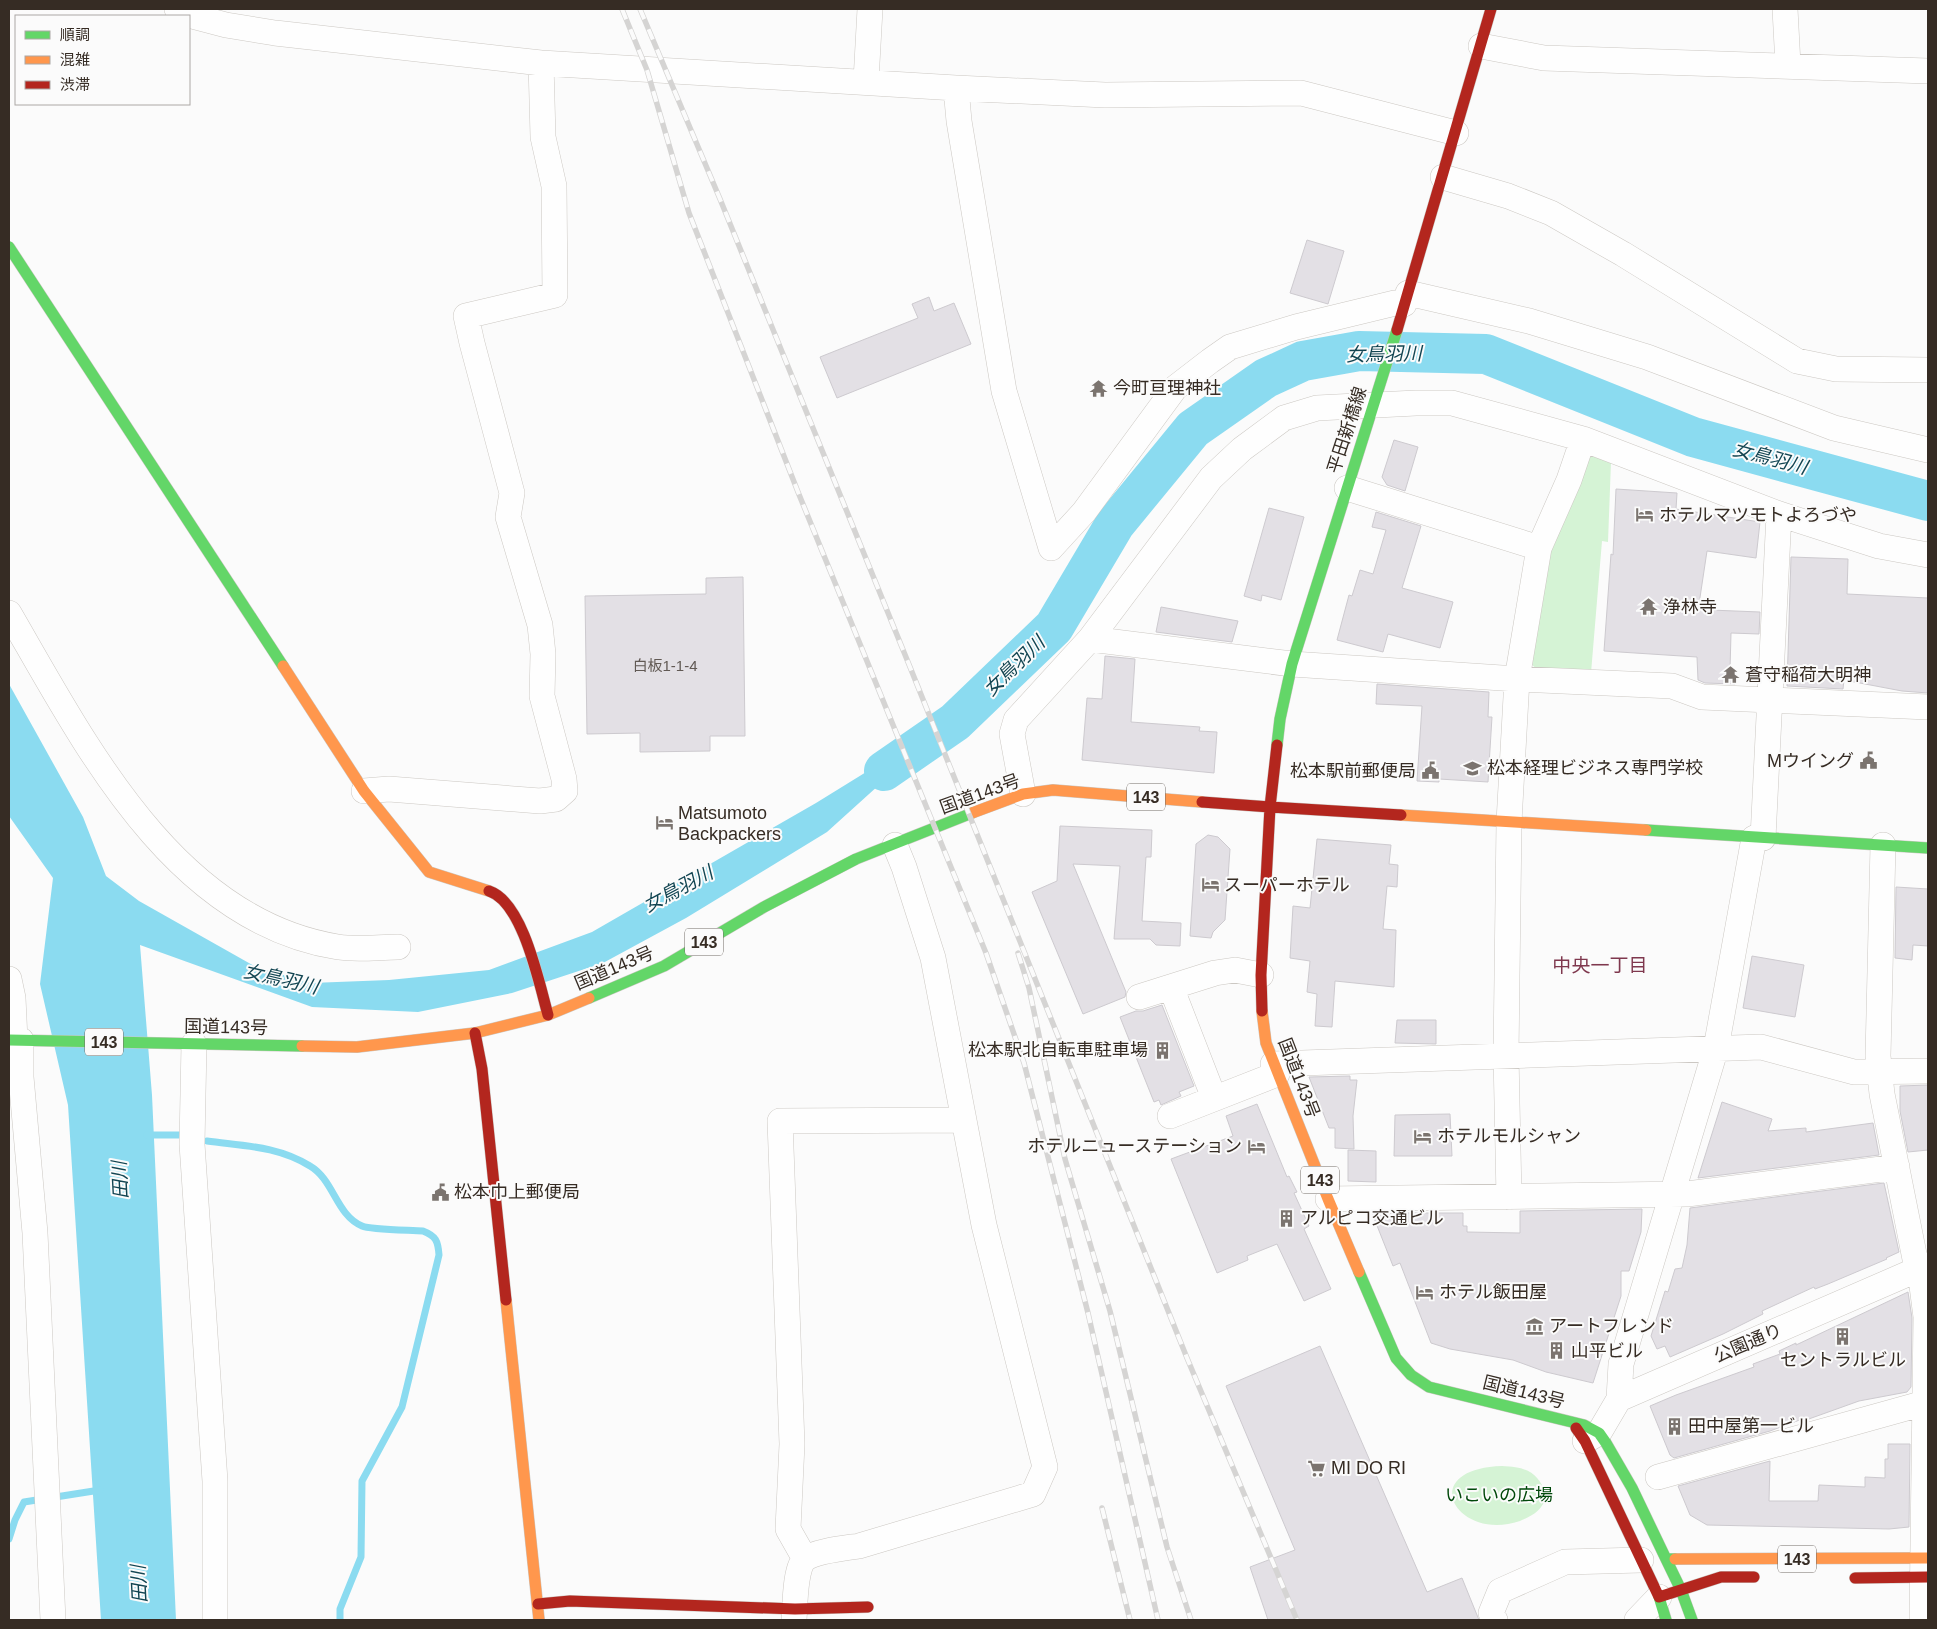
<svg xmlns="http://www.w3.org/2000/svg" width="1937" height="1629" font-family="Helvetica,'Noto Sans JP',sans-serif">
<rect width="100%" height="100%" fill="#fbfbfb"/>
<!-- green -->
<path fill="#d5f3d5" d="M1586 457H1595L1611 462 1608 542 1602 541 1591 673 1539 671 1530 663 1548 553Z
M1502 1466C1527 1467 1538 1472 1547 1496 1541 1511 1534 1515 1520 1521 1457 1543 1414 1469 1502 1466Z"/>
<!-- water -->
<path fill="#8bdbf0" d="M9 684 83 817 106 876 139 901 256 967 311 983 389 980 489 970 592 932 816 803 952 719 827 832 686 918 603 963 512 993 418 1012 312 1007 140 945 152 1095 176 1620H101L68 1105 40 984 53 878 9 816Z"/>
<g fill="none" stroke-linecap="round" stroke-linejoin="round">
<!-- stream -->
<path stroke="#8bdbf0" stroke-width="7" d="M147 1135H179
M207 1141C244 1146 278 1146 310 1166 334 1180 336 1215 362 1226 371 1230 410 1230 423 1231 436 1236 438 1241 439 1255L402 1407 362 1481 361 1557 340 1609V1620
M9 1539 15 1520 24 1502 100 1490"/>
<!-- river -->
<path stroke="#8bdbf0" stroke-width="40" d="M884 771 955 722 1054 627 1115 524 1193 429 1266 378 1303 361 1359 351 1486 354 1693 437 1928 501"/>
</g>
<!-- building -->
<path fill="#e3e0e5" stroke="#cdcacf" d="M1307 240 1344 251 1328 304 1290 293Z
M929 297 934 311 954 303 971 344 837 398 820 357 918 318 912 304Z
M1394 440 1418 447 1405 491 1387 485 1382 477Z
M1616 489 1677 493 1676 509 1760 522 1756 558 1707 551 1699 604 1710 605V610L1760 612 1759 634 1731 633 1730 670H1735V684L1705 683 1698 680 1697 657 1604 651 1611 554 1613 555Z
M1269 508 1304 517 1281 600 1262 595 1261 601 1244 596Z
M1376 512 1421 526 1402 588 1453 602 1440 648 1388 634 1383 652 1337 640 1349 595 1352 596 1360 570 1373 574 1386 530 1372 527Z
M1791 557 1848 559 1847 594 1928 598V693L1902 691 1844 680 1843 689 1787 686Z
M743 577 745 736H710V751L640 752V733L587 734 585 596 706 594V578Z
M1161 607 1238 621 1232 642 1156 632Z
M1105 656 1135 659 1131 722 1200 727 1199 731 1217 732 1214 773 1082 760 1087 698 1102 699Z
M1377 684 1489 692 1488 717H1492L1488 782 1439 779V782L1417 781 1422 706 1376 704Z
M1060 826 1152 830 1151 857H1146L1142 921 1181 923 1180 946 1156 945 1150 939H1114L1120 866 1073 864 1126 992 1125 997 1083 1014 1032 892 1057 881Z
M1208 835 1218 837 1230 849 1225 920 1213 932 1211 938 1190 936 1196 844Z
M1317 839 1391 845 1389 864 1398 865 1397 887 1387 886 1383 929 1396 930 1394 987 1335 981 1332 1027 1315 1026 1317 994 1307 992 1310 961 1290 958 1293 906 1310 908Z
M1896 887 1928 889V946L1913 945 1912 960 1895 958Z
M1752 956 1804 965 1795 1017 1743 1008Z
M1162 1005 1194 1086 1179 1092 1181 1096 1161 1105 1159 1100 1154 1102 1120 1017 1136 1011H1143Z
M1397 1020H1436V1044L1395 1043Z
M1350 1076V1080H1357L1353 1116 1354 1149 1335 1148V1128H1329L1309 1077Z
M1928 1085V1150L1908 1152 1900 1111V1086Z
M1722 1102 1772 1119 1768 1131 1806 1128V1132L1873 1123 1879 1155 1698 1178Z
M1257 1104 1287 1177 1289 1176 1297 1192 1294 1193 1309 1226 1304 1229 1331 1289 1304 1301 1277 1244 1247 1256 1248 1260 1217 1273 1171 1159 1233 1136 1226 1116Z
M1450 1114 1452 1156H1394L1395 1115Z
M1348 1150 1376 1151V1182L1348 1181Z
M1884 1183 1899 1252 1886 1258 1887 1259 1828 1284 1815 1289 1814 1287 1762 1311 1763 1314 1723 1334 1670 1357 1665 1346 1657 1349 1651 1336 1665 1291 1668 1292 1675 1269 1682 1268 1687 1245 1690 1208Z
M1642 1209 1641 1232 1629 1271H1621V1296L1593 1383 1546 1372 1513 1360 1450 1349 1431 1343 1400 1263 1393 1266 1372 1213H1463V1226H1467V1232L1520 1233V1211Z
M1908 1292 1912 1318 1911 1387 1907 1392 1859 1401 1806 1420 1805 1418 1770 1431 1674 1458 1670 1455 1650 1406 1676 1395 1754 1367 1753 1364 1780 1354 1779 1351 1796 1343V1345Z
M1320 1346 1427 1592 1462 1578 1479 1620H1268L1250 1567 1295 1550 1226 1386Z
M1888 1444H1910L1909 1527 1889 1529 1707 1525 1690 1515 1678 1486 1770 1461 1769 1501H1818L1819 1485 1865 1487V1477L1885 1478V1459H1888Z"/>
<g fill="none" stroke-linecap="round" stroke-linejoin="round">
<defs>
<path id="street" d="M177 9 188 15 226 25 275 33 541 63 956 88 1105 95 1301 93 1456 133
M1785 9 1788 65
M1481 46 1544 58 1928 71
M866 81 870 9
M956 88 959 121 1004 391 1051 548
M1443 177 1508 196 1551 213 1623 254 1797 361 1836 369 1928 370
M1408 293 1529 321 1647 357 1834 428 1928 450
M1347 488 1539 548
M1051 548 1084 512 1175 388 1210 361 1230 347 1296 327 1395 303 1404 304
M9 613C84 742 173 921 338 947 357 950 379 947 398 947
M1090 639 1292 664 1517 679 1672 686 1702 697 1928 707
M364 791 389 789 540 801 556 799 565 791 564 779 542 696 543 654 540 625 508 517 512 493 472 343 466 316 555 295 554 186 543 137 541 63
M1023 794 1012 734 1016 720 1090 639 1211 478 1242 449 1284 418 1317 408 1416 403H1452L1583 439 1779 514 1879 546 1928 555
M1763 838 1779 514
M1883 845 1878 1056 1882 1094 1915 1259 1921 1278 1926 1317 1922 1620
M9 979 13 998 15 1040
M1171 987 1214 1098
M1139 997 1215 973 1235 970 1261 975
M21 1040V1077L35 1233 53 1620
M194 1044 192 1144 215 1481V1620
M1273 1064 1761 1047 1854 1072 1928 1071
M1170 1116 1277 1074
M1509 1197 1506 1055 1509 822 1517 679 1539 548 1569 480 1583 439
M1328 1199 1687 1194 1897 1167
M1619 1399 1621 1364 1716 1048 1754 838
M1585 1441 1599 1433 1619 1399 1928 1265
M1658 1477 1928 1402
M805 1559 788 1529 792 1444 780 1121 964 1120
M794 1620C795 1607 795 1566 805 1559 816 1551 846 1548 859 1546L1033 1494 1045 1467 984 1225 933 958 904 867 895 845
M1495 1620 1491 1613 1500 1591 1565 1562 1641 1560
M1637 1620 1659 1597"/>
<path id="fast" d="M9 247 283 666
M1277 745 1280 719 1292 664 1397 330
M1646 830 1928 848
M589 998 664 966 764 907 856 859 972 813
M9 1040 302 1046
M1359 1272 1396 1358 1411 1375 1429 1387 1584 1425 1599 1433 1606 1443 1632 1488 1666 1559H1675
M1666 1559 1681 1590 1692 1620
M1659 1597 1666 1620"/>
<path id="slow" d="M283 666 364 791 429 872 489 891
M972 813 1023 794 1053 790 1202 802
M1401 815 1646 830
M1262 1011 1266 1043 1328 1199 1359 1272
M302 1046 357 1047 475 1033 548 1015 589 998
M506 1300 539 1620
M1675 1559 1928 1558"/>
<path id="jam" d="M1397 330 1491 9
M1277 745 1270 807 1401 815
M1202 802 1270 807 1261 975 1262 1011
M489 891C523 902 539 983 548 1015
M475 1033 482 1069 506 1300
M1576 1428 1585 1441 1659 1597 1721 1577H1754
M1855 1578 1928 1577
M538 1604 570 1601 795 1609 868 1607"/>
</defs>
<!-- street casing -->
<use href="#street" stroke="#ccc8c3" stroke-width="26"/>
<!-- fast casing -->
<use href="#fast" stroke="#ccc8c3" stroke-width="12"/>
<!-- slow casing -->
<use href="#slow" stroke="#ccc8c3" stroke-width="12"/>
<!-- jam casing -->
<use href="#jam" stroke="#ccc8c3" stroke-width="12"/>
<!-- street -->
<use href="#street" stroke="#fefefe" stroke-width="25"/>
<!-- fast -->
<use href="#fast" stroke="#63d668" stroke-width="11"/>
<!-- slow -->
<use href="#slow" stroke="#ff974d" stroke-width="11"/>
<!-- jam -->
<use href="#jam" stroke="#b3261e" stroke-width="11"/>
<defs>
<path id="rail" d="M622 9 647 70 689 213 798 492 986 953 1024 1063 1088 1313 1158 1620
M640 9 720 199 910 667 1187 1358 1297 1620
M1018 953 1029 988 1065 1159 1110 1311 1167 1547 1191 1620
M1102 1508 1130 1620"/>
</defs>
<!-- rail casing -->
<use href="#rail" stroke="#d5d4d3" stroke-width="5.5"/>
<!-- rail -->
<use href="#rail" stroke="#fbfbfb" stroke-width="4" stroke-dasharray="11" stroke-linecap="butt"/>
</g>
<!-- icons -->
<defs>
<symbol id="temple-bare" viewBox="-9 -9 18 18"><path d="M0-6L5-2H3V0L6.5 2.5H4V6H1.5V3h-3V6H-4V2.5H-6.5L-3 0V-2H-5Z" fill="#7b746f" stroke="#fbfbfb" stroke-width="2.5" paint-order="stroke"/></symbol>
<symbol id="hotel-bare" viewBox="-9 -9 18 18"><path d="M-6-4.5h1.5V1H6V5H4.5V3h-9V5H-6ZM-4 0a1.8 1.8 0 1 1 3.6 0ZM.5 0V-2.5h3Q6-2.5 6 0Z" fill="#7b746f" stroke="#fbfbfb" stroke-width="2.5" paint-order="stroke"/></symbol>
<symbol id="civic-bare" viewBox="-9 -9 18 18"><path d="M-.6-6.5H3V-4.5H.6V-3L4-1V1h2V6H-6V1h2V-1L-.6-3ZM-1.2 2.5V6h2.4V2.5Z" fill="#7b746f" stroke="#fbfbfb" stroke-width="2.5" paint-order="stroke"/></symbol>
<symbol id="university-bare" viewBox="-9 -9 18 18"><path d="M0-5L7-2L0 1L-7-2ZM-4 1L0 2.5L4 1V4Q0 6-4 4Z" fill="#7b746f" stroke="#fbfbfb" stroke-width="2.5" paint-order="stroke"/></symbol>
<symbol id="building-bare" viewBox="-9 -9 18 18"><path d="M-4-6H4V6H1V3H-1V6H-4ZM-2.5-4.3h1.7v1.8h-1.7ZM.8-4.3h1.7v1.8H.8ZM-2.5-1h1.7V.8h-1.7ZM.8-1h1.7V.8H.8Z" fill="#7b746f" stroke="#fbfbfb" stroke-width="2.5" paint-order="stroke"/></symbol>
<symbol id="museum-bare" viewBox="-9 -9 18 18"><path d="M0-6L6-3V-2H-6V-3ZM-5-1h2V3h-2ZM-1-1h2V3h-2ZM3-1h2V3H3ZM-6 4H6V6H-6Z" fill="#7b746f" stroke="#fbfbfb" stroke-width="2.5" paint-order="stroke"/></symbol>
<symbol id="supermarket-bare" viewBox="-9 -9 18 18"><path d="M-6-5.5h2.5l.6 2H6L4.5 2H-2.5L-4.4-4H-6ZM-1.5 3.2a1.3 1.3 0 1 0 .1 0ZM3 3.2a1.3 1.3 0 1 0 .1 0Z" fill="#7b746f" stroke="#fbfbfb" stroke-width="2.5" paint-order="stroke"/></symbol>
</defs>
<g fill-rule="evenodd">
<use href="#temple-bare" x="1086" y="376" width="25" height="25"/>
<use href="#hotel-bare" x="1632" y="502" width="25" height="25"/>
<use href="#temple-bare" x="1636" y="594" width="25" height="25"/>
<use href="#temple-bare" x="1718" y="662" width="25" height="25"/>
<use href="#civic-bare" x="1856" y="748" width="25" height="25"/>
<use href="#university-bare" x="1460" y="756" width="25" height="25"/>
<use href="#civic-bare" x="1418" y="758" width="25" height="25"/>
<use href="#hotel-bare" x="652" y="810" width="25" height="25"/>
<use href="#hotel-bare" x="1198" y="872" width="25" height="25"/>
<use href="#building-bare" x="1150" y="1038" width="25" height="25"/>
<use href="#hotel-bare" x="1410" y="1124" width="25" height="25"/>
<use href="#hotel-bare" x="1244" y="1134" width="25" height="25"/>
<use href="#civic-bare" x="428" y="1180" width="25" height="25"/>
<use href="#building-bare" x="1274" y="1206" width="25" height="25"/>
<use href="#hotel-bare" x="1412" y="1280" width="25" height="25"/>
<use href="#museum-bare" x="1522" y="1314" width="25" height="25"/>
<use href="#building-bare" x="1830" y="1324" width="25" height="25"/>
<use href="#building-bare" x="1544" y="1338" width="25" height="25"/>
<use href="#building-bare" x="1662" y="1414" width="25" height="25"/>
<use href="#supermarket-bare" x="1304" y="1456" width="25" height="25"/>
</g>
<g text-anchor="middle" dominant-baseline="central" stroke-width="4" stroke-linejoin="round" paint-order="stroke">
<!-- number labels -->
<g font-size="15" fill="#615954">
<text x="665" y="665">白板1-1-4</text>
</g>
<!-- shield labels -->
<g fill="#fbfbfb" stroke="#716a64" stroke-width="1">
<rect x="1127" y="783.5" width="38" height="27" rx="4"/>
<rect x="685" y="928.5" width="38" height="27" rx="4"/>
<rect x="85" y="1028.5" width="38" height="27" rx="4"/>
<rect x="1301" y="1166.5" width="38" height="27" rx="4"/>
<rect x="1778" y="1545.5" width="38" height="27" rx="4"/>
</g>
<g font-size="16" font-weight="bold" fill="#362c24">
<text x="1146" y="797">143</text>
<text x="704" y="942">143</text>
<text x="104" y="1042">143</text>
<text x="1320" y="1180">143</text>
<text x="1797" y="1559">143</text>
</g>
<!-- poi labels -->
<g font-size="18" fill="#362c24" stroke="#fbfbfb" text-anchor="start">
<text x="1113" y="388">今町亘理神社</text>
<text x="1659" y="515">ホテルマツモトよろづや</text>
<text x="1663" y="607">浄林寺</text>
<text x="1745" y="675">蒼守稲荷大明神</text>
<text x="1854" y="761" text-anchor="end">Mウイング</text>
<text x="1487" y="768">松本経理ビジネス専門学校</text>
<text x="1416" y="771" text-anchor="end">松本駅前郵便局</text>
<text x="678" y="813">Matsumoto<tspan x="678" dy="21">Backpackers</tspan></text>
<text x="1224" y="885">スーパーホテル</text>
<text x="1148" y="1050" text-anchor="end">松本駅北自転車駐車場</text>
<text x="1437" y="1136">ホテルモルシャン</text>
<text x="1242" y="1146" text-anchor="end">ホテルニューステーション</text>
<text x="454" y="1192">松本巾上郵便局</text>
<text x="1300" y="1218">アルピコ交通ビル</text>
<text x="1439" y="1292">ホテル飯田屋</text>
<text x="1549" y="1326">アートフレンド</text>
<text x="1571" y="1351">山平ビル</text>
<text x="1843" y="1360" text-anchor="middle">セントラルビル</text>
<text x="1688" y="1426">田中屋第一ビル</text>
<text x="1331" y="1468">MI DO RI</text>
</g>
<!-- street labels -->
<g font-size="18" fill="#362c24" stroke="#fbfbfb">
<text transform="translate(1347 430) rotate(-72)">平田新橋線</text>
<text transform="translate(980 794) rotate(-20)">国道143号</text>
<text transform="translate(614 968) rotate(-23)">国道143号</text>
<text transform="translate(226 1027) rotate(1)">国道143号</text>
<text transform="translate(1299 1078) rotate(69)">国道143号</text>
<text transform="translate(1748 1343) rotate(-23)">公園通り</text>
<text transform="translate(1524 1392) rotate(14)">国道143号</text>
</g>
<!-- park labels -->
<g font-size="18" fill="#00480a" stroke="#fbfbfb">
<text x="1499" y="1495">いこいの広場</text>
</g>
<!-- water labels -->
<g font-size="19" font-style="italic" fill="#124552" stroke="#fbfbfb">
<text transform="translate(1384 354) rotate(-1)">女鳥羽川</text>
<text transform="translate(1770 458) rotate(15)">女鳥羽川</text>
<text transform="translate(1014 666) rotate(-44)">女鳥羽川</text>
<text transform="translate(678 889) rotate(-28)">女鳥羽川</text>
<text transform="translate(281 979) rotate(13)">女鳥羽川</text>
<text transform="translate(120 1180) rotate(-93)">田川</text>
<text transform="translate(139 1584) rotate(-93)">田川</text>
</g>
<!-- neighbourhood labels -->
<g font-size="19" fill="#7f384e" stroke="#fbfbfb">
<text x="1600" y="965">中央一丁目</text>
</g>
</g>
<!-- border -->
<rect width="1937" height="1629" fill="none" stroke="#362c24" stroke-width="20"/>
<!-- legend -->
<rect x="15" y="15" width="175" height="90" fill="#fbfbfb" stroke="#aca8a5"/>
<rect x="25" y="31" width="25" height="8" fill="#63d668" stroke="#aca8a5"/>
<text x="60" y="40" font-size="15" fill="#362c24">順調</text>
<rect x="25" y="56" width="25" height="8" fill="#ff974d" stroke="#aca8a5"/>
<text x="60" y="65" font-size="15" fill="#362c24">混雑</text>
<rect x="25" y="81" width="25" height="8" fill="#b3261e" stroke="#aca8a5"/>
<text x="60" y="90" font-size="15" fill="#362c24">渋滞</text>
</svg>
